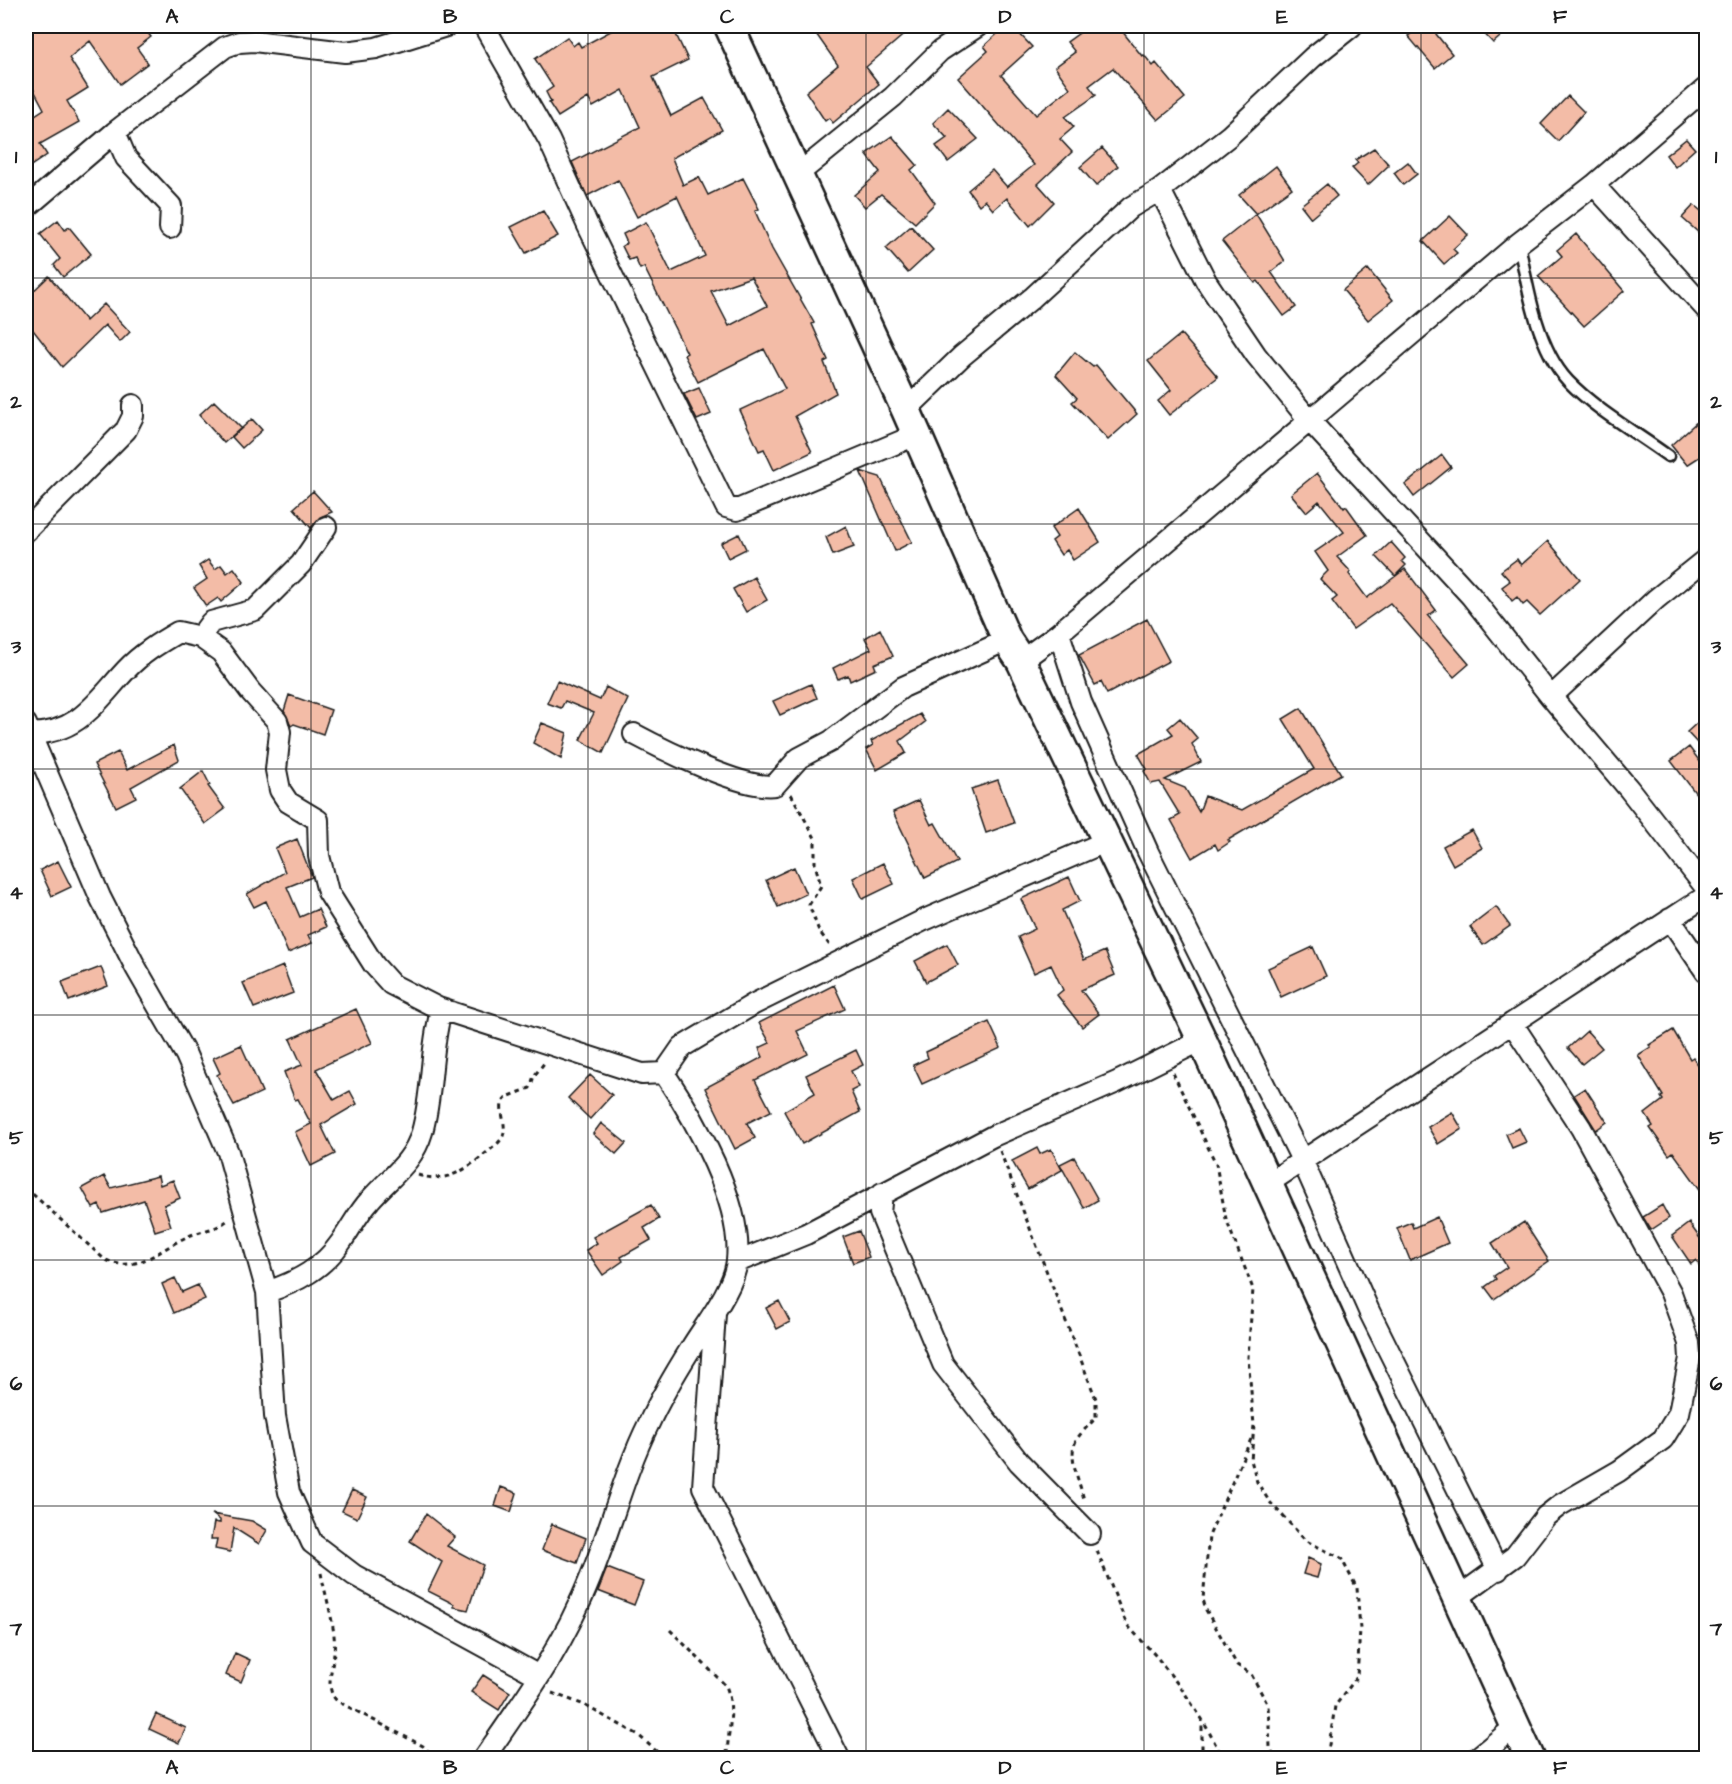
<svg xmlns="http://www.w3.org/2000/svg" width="1732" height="1784" font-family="'Architects Daughter',sans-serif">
<rect width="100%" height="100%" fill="#fff"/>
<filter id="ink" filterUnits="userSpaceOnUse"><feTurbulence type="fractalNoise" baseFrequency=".0167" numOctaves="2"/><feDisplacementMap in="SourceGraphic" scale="12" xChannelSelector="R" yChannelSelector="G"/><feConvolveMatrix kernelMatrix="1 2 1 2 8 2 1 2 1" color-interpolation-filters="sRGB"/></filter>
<g filter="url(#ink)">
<!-- building -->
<path fill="#f3bca7" stroke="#1c1c1c" stroke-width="1.5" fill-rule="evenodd" d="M26 26H142L151 37 137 48 148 63 120 84 90 41 69 58 88 88 67 101 79 122 40 144 47 155 26 169V121L44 109 26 75Z
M620 26H672L688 60 653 77 671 116 704 98 722 130 672 158 683 185 699 177 708 195 743 178 759 209 755 211 772 249 814 323 812 324 828 360 824 362 836 393 795 416 812 452 774 470 764 449 759 451 740 410 785 389 764 349 698 382 684 355 687 353 644 267 640 269 635 258 629 260 622 246 627 243 623 234 646 222 671 272 705 256 677 196 637 217 618 180 587 196 572 162 640 127 623 90 593 107 588 98 558 117 549 103 551 102 546 92 553 87 535 59 567 37 573 46 578 42 581 47ZM751 277 767 306 729 326 711 291Z
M821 26H914L866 67 879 84 833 123 829 118 825 121 806 92 838 65 814 31Z
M1006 26H1012L1032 47 1001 75 1036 115 1070 88 1055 67 1075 52 1067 42 1089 26H1118L1142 56 1144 55 1153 66 1156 63 1185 98 1158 120 1113 68 1089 86 1096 95 1065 117 1074 127 1060 139 1072 152 1038 184 1054 202 1030 226 1007 198 993 210 985 200 979 205 968 190 992 170 1007 187 1034 165 958 78 988 51 984 46Z
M1422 26H1446L1436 34 1452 54 1435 68 1408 36Z
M1477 26H1513L1493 43Z
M1568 96 1584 112 1558 141 1541 124Z
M948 108 978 139 948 162 936 146 947 138 933 123Z
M892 136 917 165 911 170 935 203 915 223 881 194 865 207 854 195 880 172 866 154Z
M1686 139 1695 149 1675 167 1666 155Z
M1102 148 1118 166 1096 186 1080 167Z
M1374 148 1389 165 1368 185 1352 168 1358 163 1355 160Z
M1408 162 1417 174 1403 185 1394 173Z
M1276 166 1292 188 1256 214 1285 261 1271 272 1296 307 1284 316 1258 281 1255 283 1222 241 1256 214 1239 195Z
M1327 184 1337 196 1311 218 1301 205Z
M1694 205 1707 216V240L1682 218Z
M543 211 558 236 526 253 511 227Z
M1450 216 1468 235 1453 249 1457 253 1444 264 1423 241Z
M58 220 65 230 69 227 91 254 63 277 54 265 60 259 40 234Z
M911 226 933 250 908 273 886 248Z
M1576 234 1624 291 1584 326 1538 276 1562 256 1557 250Z
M1368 269 1393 300 1368 320 1343 290Z
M49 276 86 321 104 304 130 332 120 342 105 325 62 367 26 321V298Z
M1181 334 1218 377 1169 415 1158 401 1171 390 1148 361Z
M1075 352 1093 367 1096 365 1137 414 1108 440 1072 402 1077 398 1056 375Z
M699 388 711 414 697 420 684 394Z
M214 401 241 428 224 443 199 415Z
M1707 413V452L1687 465 1671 445Z
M252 419 262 430 242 448 232 437Z
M1442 455 1451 467 1414 497 1405 485Z
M860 471 880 477 912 542 895 551Z
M1317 473 1344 508 1346 506 1367 535 1337 557 1351 572 1349 574 1367 598 1405 569 1436 610 1428 616 1469 664 1454 677 1390 603 1353 629 1332 601 1337 597 1320 579 1328 571 1315 552 1344 532 1319 501 1306 512 1291 494Z
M313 491 332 512 320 517 311 528 294 508Z
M1079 508 1100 542 1073 560 1067 550 1061 555 1052 541 1057 537 1051 528Z
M846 526 854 547 833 555 826 537Z
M739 534 746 549 728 558 721 543Z
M1548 541 1580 579 1540 615 1527 602 1523 605 1517 597 1512 601 1502 587 1510 581 1501 571 1517 559 1521 565Z
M1391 542 1405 558 1402 561 1406 565 1395 576 1376 556Z
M208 560 215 569 221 565 227 573 234 568 244 582 221 602 218 598 206 606 194 588 207 579 199 566Z
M754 577 767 600 746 612 733 589Z
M1147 619 1169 661 1107 694 1101 682 1095 685 1079 655Z
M880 629 893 656 874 664 876 669 850 681 848 675 838 679 833 668 871 649 865 638Z
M557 681 600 700 606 687 628 699 603 753 580 740 594 713 565 701 561 708 547 703Z
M811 684 817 698 780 715 773 701Z
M289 695 331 710 323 734 294 724 291 726 284 711Z
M1301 708 1341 774 1228 840 1230 842 1218 850 1215 844 1192 858 1171 820 1180 815 1160 782 1151 784 1144 771 1147 769 1138 754 1173 734 1168 728 1180 718 1198 739 1192 744 1201 762 1165 780 1185 788 1199 812 1205 796 1242 810 1314 769 1283 719Z
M920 714 925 722 900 741 906 753 877 770 866 749 873 745 871 741Z
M1707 714V737L1698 744 1687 732Z
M542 723 567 733 561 759 533 743Z
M174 745 179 760 131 787 136 797 116 807 94 764 118 752 127 770Z
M1689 747 1707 771V787L1697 795 1671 761Z
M203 771 210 785 208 786 225 809 205 824 180 789Z
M998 780 1014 823 986 833 971 789Z
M919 800 931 825 935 823 957 862 925 878 893 812Z
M1472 830 1482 848 1453 865 1443 846Z
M297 839 312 877 287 887 300 917 318 909 326 927 308 935 312 943 288 953 266 901 254 907 247 894 285 872 275 848Z
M58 861 71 887 52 896 40 870Z
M883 863 894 884 863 899 853 878Z
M794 867 806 894 778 907 766 880Z
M1069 877 1080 901 1062 910 1084 960 1105 951 1115 975 1081 990 1099 1014 1082 1027 1057 995 1063 990 1051 965 1034 973 1018 937 1035 929 1021 899Z
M1496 907 1510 926 1483 945 1470 927Z
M947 944 958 965 926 982 915 961Z
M1313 947 1326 976 1281 997 1268 968Z
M283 966 293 993 254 1008 243 983Z
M101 967 108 986 69 1001 62 982Z
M834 985 845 1009 797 1031 808 1054 755 1080 771 1111 747 1123 755 1138 735 1149 705 1088 763 1057 759 1048 770 1043 759 1023Z
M356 1009 372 1043 316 1069 334 1100 350 1091 357 1104 321 1125 335 1154 311 1166 295 1132 311 1124 298 1099 295 1100 284 1072 302 1065 290 1039Z
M989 1022 1001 1048 922 1084 913 1065 928 1058 926 1052Z
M1673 1030 1690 1059 1693 1057 1707 1078V1199L1673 1152 1669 1155 1650 1128 1653 1126 1645 1114 1663 1100 1661 1097 1663 1096 1638 1055 1651 1047 1649 1045Z
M1587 1031 1602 1048 1582 1064 1568 1048Z
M241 1045 262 1092 234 1105 217 1075 220 1073 213 1058Z
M856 1050 863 1065 851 1071 859 1087 851 1091 860 1112 802 1144 784 1111 815 1093 806 1075Z
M590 1075 612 1095 590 1119 568 1098Z
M1585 1088 1607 1122 1596 1130 1574 1095Z
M1452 1112 1462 1129 1438 1144 1428 1127Z
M601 1123 626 1143 616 1154 593 1134Z
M1519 1128 1526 1142 1512 1148 1506 1134Z
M1037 1148 1040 1154 1051 1149 1062 1170 1028 1189 1012 1161Z
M1074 1157 1098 1200 1084 1208 1060 1164Z
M104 1176 111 1188 158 1176 160 1185 173 1180 180 1198 164 1205 171 1226 155 1231 144 1200 103 1213 99 1205 93 1208 82 1188Z
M651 1205 659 1219 644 1228 651 1240 621 1257 623 1261 603 1275 586 1250 597 1243 593 1237Z
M1662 1205 1669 1218 1651 1230 1643 1217Z
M1437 1217 1448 1243 1410 1260 1397 1228 1411 1222 1413 1228Z
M1524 1222 1549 1261 1494 1299 1485 1287 1496 1279 1494 1276 1507 1267 1492 1243Z
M1689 1223 1707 1248V1278L1696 1260 1691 1264 1672 1236Z
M859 1231 869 1257 853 1263 843 1237Z
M175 1278 182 1292 198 1285 205 1299 174 1313 162 1284Z
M779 1301 790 1322 777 1329 766 1308Z
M501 1487 517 1493 511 1512 495 1506Z
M352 1490 367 1497 357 1518 342 1511Z
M212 1514 252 1521 267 1530 259 1544 234 1528 230 1552 215 1549 217 1539H211L214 1522 220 1523V1520Z
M426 1514 455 1537 447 1546 483 1565 468 1610 454 1607V1604L428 1591 442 1562 410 1541Z
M552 1524 586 1538 577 1563 542 1550Z
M1308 1558 1321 1564 1317 1578 1303 1574Z
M607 1568 643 1582 634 1605 598 1591Z
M235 1653 250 1660 241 1682 226 1675Z
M483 1675 510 1692 499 1710 471 1692Z
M156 1714 186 1728 179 1743 149 1729Z"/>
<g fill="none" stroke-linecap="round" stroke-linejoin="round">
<defs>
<path id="lane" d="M1519 243C1527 286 1537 348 1568 381 1596 410 1635 432 1668 456"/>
<path id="street" d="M484 26 549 140 588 226 726 507 737 510 916 435
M115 132 126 158 171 206 170 228
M798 174 893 97 940 51 978 26
M1594 185 1706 309
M1160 190 1206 281 1256 355 1309 420 1471 596 1551 697 1629 789 1706 888
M26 208 115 132 225 47 239 42 254 41 345 52 376 48 446 26
M906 410 962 356 1032 298 1131 207 1160 190 1229 136 1313 57 1352 26
M26 531 126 430 133 416V405
M1059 633 1081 702 1148 852 1303 1162 1369 1311 1498 1570
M200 637 221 652 250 691 277 721 280 732 276 770 280 790 288 802 318 820 319 856 328 892 374 965 391 984 438 1008 642 1074 664 1073 682 1047 754 1004 922 921 1105 842
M1021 661 1059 633 1519 243 1594 185 1706 88
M1551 697 1656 599 1706 559
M26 724 100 897 136 968 186 1055 228 1152 267 1292 275 1416 289 1492 312 1543 354 1575 539 1676
M30 734C79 733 96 702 126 670 141 654 159 643 178 632L200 637 211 622 255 610 301 564 326 527
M634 734C662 749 746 791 775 785L799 758 831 741 903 687 1007 640
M1670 919 1706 972
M1267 1184 1706 896
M882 1193 880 1213 943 1364 1019 1462 1090 1534
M737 1262 806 1234 993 1136 1117 1082 1202 1040
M267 1292C297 1282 323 1268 341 1242 351 1228 358 1213 370 1200 390 1177 413 1163 422 1132 433 1093 430 1054 440 1015L451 1012
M715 1314 703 1487 839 1758
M1457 1598 1515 1556 1546 1516 1560 1505 1619 1471 1663 1439 1679 1413 1690 1358 1689 1343 1671 1293 1581 1128 1512 1023
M484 1758C518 1709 554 1659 579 1604 607 1546 620 1481 649 1423 661 1397 676 1372 691 1348 705 1325 735 1287 737 1260 743 1204 695 1119 664 1073
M1477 1758 1516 1726"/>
<path id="secondary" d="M729 26 906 410 1007 640 1021 661 1202 1040 1530 1758"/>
</defs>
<!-- lane casing -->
<use href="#lane" stroke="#1c1c1c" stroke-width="15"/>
<!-- street casing -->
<use href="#street" stroke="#1c1c1c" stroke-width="24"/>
<!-- secondary casing -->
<use href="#secondary" stroke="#1c1c1c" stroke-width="33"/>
<!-- path -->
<path stroke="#1c1c1c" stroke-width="3" stroke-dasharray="4.5 4.5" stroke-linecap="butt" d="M791 794 815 838V864L821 886 809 905 819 931 831 947
M1173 1073 1216 1164 1226 1219 1253 1289 1248 1357 1254 1425 1251 1460 1257 1482 1269 1501 1306 1541 1341 1558 1357 1588 1360 1629 1357 1677 1335 1706 1327 1758
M1000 1151 1096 1399V1417C1090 1425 1082 1431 1077 1439 1066 1457 1081 1483 1084 1501
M418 1175C447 1184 465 1170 486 1153 492 1148 500 1143 503 1136 507 1125 500 1114 502 1103L507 1097 530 1088 534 1076 545 1062
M26 1188 104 1259C137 1276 162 1247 189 1236 202 1230 216 1230 228 1220
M1251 1439 1209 1536 1203 1599 1206 1610 1237 1665 1251 1674 1268 1705 1270 1747 1275 1758
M1097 1551 1127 1625 1156 1656 1184 1692 1202 1719 1223 1758
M321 1573C325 1595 337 1630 334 1652 333 1669 324 1688 337 1701L423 1746 435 1758
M670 1630 726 1686C736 1711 727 1733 727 1758
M552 1693 582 1704 637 1734 664 1758
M1202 1758V1721"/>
<!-- lane -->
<use href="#lane" stroke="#fff" stroke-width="10"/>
<!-- street -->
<use href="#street" stroke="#fff" stroke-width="20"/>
<!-- secondary -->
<use href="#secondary" stroke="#fff" stroke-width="28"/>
</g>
</g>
<!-- grid -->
<path fill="none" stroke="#1c1c1c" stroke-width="1.5" stroke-opacity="0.55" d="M311 26V1758M588 26V1758M866 26V1758M1144 26V1758M1421 26V1758M26 278H1706M26 524H1706M26 769H1706M26 1015H1706M26 1260H1706M26 1506H1706"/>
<!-- margin -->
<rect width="1732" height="1784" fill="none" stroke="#fff" stroke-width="66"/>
<rect x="33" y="33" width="1666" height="1718" fill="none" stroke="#1c1c1c" stroke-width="2"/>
<g font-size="20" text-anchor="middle" font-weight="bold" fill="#1c1c1c">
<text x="172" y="23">A</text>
<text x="450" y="23">B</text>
<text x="727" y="23">C</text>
<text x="1005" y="23">D</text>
<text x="1282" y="23">E</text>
<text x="1560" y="23">F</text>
<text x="16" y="163">1</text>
<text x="1716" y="163">1</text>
<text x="16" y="408">2</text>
<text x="1716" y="408">2</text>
<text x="16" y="653">3</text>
<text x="1716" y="653">3</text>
<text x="16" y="899">4</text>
<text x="1716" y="899">4</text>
<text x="16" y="1144">5</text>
<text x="1716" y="1144">5</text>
<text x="16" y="1390">6</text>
<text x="1716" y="1390">6</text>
<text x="16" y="1635">7</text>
<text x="1716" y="1635">7</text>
<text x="172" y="1774">A</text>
<text x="450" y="1774">B</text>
<text x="727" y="1774">C</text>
<text x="1005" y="1774">D</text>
<text x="1282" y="1774">E</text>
<text x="1560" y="1774">F</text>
</g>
</svg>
